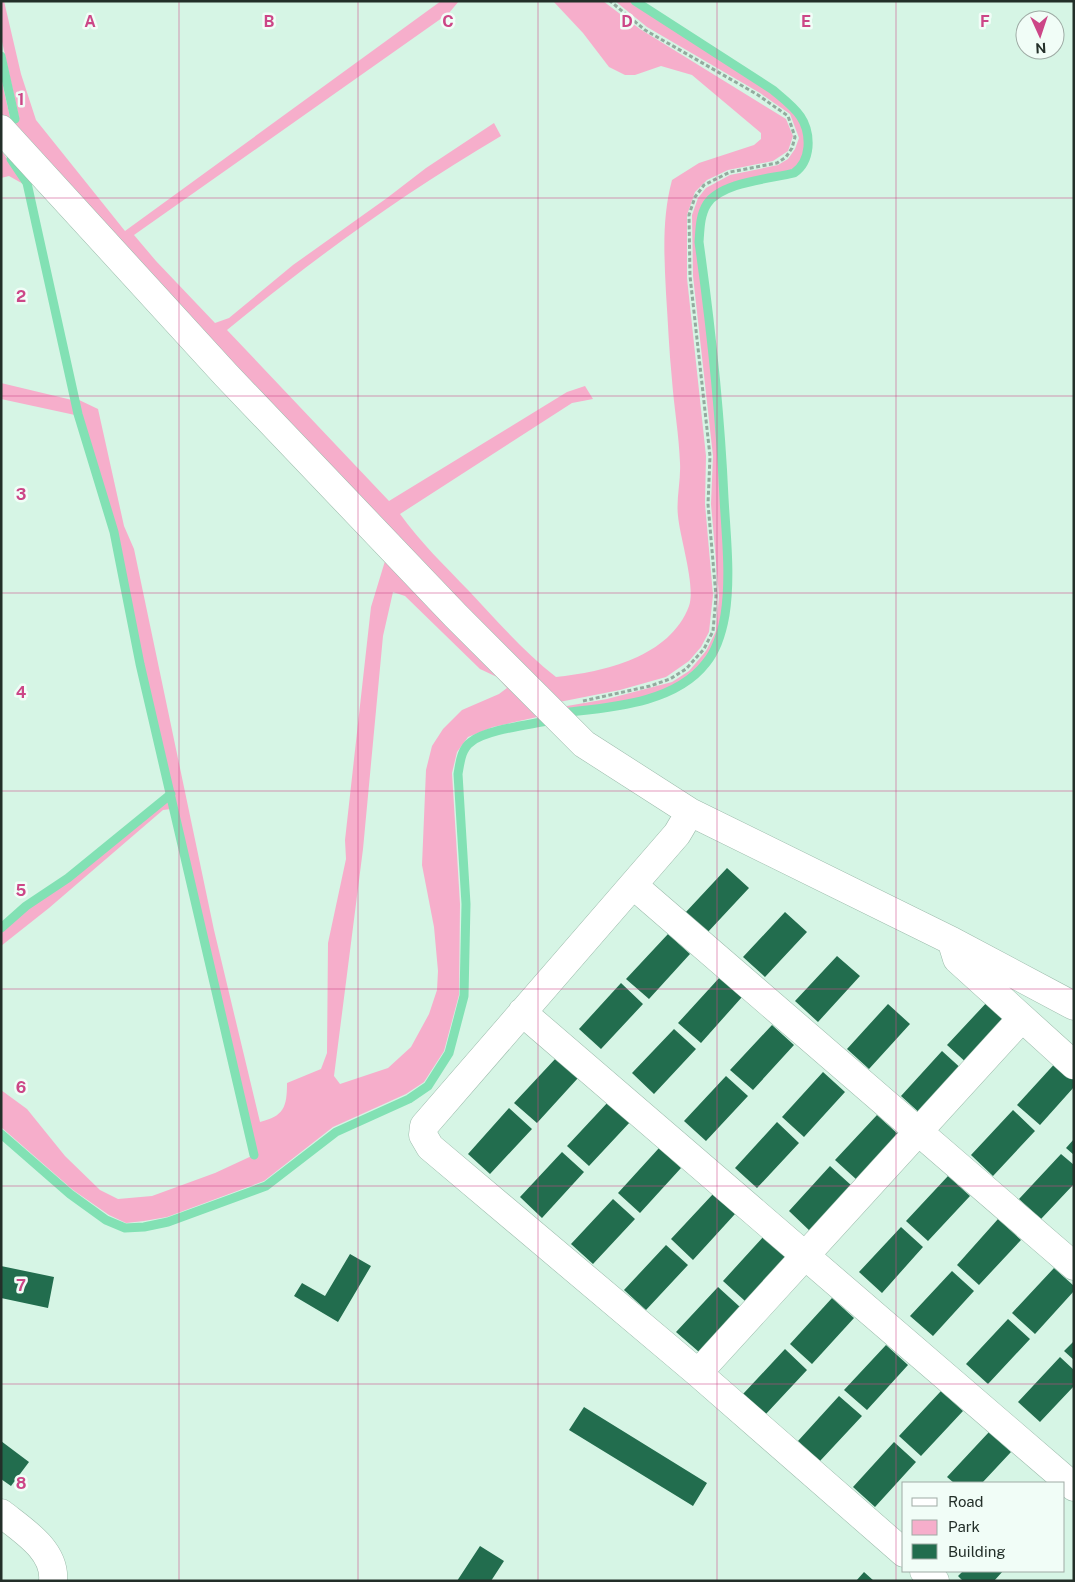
<svg xmlns="http://www.w3.org/2000/svg" width="1075" height="1582" font-family="'Public Sans',sans-serif">
<rect width="100%" height="100%" fill="#d6f5e5"/>
<!-- green -->
<path fill="#f6aecb" fill-rule="evenodd" d="M1 1H4L21 74 36 120 125 231 441 1H459L449 13 134 235 156 261 215 323 229 318 293 265 387 198 426 168 494 123 501 136C404 193 313 259 227 330L389 501 567 392 585 386 593 399 572 403 400 514C420 542 445 566 469 591 497 621 524 652 556 677 604 672 670 657 689 606 696 587 680 538 678 516 676 498 681 481 680 463 679 435 674 407 672 380 669 351 668 322 666 293 664 254 662 217 672 180L699 163 754 145 761 139V133L692 75 661 66 635 75H625L609 67 583 33 553 1H603L640 29 786 119 793 136 788 151 773 161 728 170 707 180 695 192 687 215V278L706 456 705 504 713 595 709 632 701 647 689 661 666 677 620 690 549 704 12 129 19 118 1 37Z
M615 1H632C665 22 698 43 731 65 752 78 773 91 791 108 798 114 804 122 806 132 819 203 713 155 699 221 693 249 704 280 706 308 713 380 720 452 724 524 725 554 729 588 723 617 718 639 711 658 694 673 659 702 607 705 563 711L567 706 607 699 672 682 689 671 706 651 716 631 719 596 711 504 713 456 693 276 692 215 698 198 706 188 730 175 778 165 788 159 795 149 799 138 790 114 760 93 647 27Z
M1 78 10 117 6 121 1 116Z
M1 150 25 185 9 176 1 178Z
M1 383 72 400 75 415 1 399Z
M77 399 98 409 124 526 134 549 214 930 260 1122C284 1116 287 1107 287 1083L321 1069 327 1053 328 943 346 859 345 840 371 607 385 561 546 715 493 727 468 737 457 752 452 773 460 904 459 995 444 1051 424 1082 406 1094 333 1127 264 1181 167 1217 144 1221 126 1223 109 1215 73 1190 1 1127V1090L27 1109 65 1156 100 1190 118 1199 152 1196 215 1173 256 1154 142 663 116 531ZM393 592 405 596 480 669 497 677 507 688 499 694 462 710 443 729 432 746 426 770 422 865 434 927 438 971 437 990 429 1014 411 1047 388 1068 340 1084 334 1076 363 849 383 636Z
M169 798 171 809 163 810 49 908 1 946V930L28 907 70 879Z"/>
<g fill="none" stroke-linecap="round" stroke-linejoin="round">
<!-- stream -->
<path stroke="#82e1b4" stroke-width="9" d="M1 56 15 119
M11 159 27 183 78 414 114 532 140 664 254 1155
M570 712C615 707 676 702 706 663 717 650 722 632 725 615 731 576 726 536 724 498 720 412 711 327 699 242 700 229 700 215 707 204 721 182 770 179 794 173 803 167 807 157 808 147 810 118 793 107 773 90L635 1
M1 928 26 906 68 878 171 794
M1 1134 70 1194 106 1220 125 1228 144 1227 168 1222 266 1186 336 1132 409 1099 428 1086 449 1053 464 996 466 904 458 774C460 763 461 749 471 742 485 730 528 725 547 721"/>
</g>
<!-- building -->
<path fill="#226d4e" d="M727 868 749 888 707 933 685 913Z
M785 912 807 932 765 977 743 957Z
M668 934 690 954 649 999 626 979Z
M837 956 860 976 818 1022 795 1001Z
M720 977 742 997 701 1043 678 1023Z
M621 983 643 1004 601 1049 579 1029Z
M989 1000 1011 1020 969 1065 947 1045Z
M888 1004 910 1024 869 1069 847 1049Z
M772 1025 794 1045 753 1090 730 1070Z
M674 1029 696 1049 654 1094 632 1073Z
M942 1051 964 1071 923 1116 901 1096Z
M556 1058 578 1078 537 1123 514 1103Z
M1059 1059 1074 1073V1087L1040 1125 1017 1105Z
M823 1072 845 1092 804 1137 782 1117Z
M726 1076 748 1096 706 1141 684 1121Z
M609 1101 631 1121 589 1166 567 1146Z
M509 1108 532 1129 490 1174 468 1154Z
M1013 1110 1035 1131 993 1176 971 1155Z
M877 1115 899 1135 857 1180 835 1160Z
M777 1122 799 1143 757 1188 735 1168Z
M1074 1139V1155L1066 1148Z
M659 1148 681 1168 640 1213 618 1193Z
M562 1152 584 1172 542 1218 520 1197Z
M1061 1154 1074 1165V1184L1041 1219 1019 1199Z
M830 1166 852 1186 811 1232 789 1211Z
M948 1176 970 1196 928 1241 906 1221Z
M713 1194 735 1214 693 1260 671 1239Z
M613 1199 635 1219 593 1264 571 1244Z
M998 1219 1021 1240 979 1285 957 1265Z
M901 1227 923 1247 882 1293 859 1272Z
M764 1236 787 1256 745 1301 723 1281Z
M666 1245 688 1265 646 1310 624 1290Z
M350 1254 371 1266 338 1322 294 1296 302 1283 325 1296Z
M1 1266 54 1277 48 1308 1 1298Z
M1054 1268 1074 1286V1291L1035 1334 1012 1313Z
M952 1271 974 1291 933 1336 910 1316Z
M718 1287 740 1307 699 1352 676 1332Z
M832 1298 854 1318 812 1364 790 1344Z
M1008 1319 1030 1339 988 1384 966 1364Z
M1074 1341V1360L1064 1351Z
M886 1345 908 1365 867 1410 844 1390Z
M785 1349 807 1370 765 1415 743 1394Z
M1060 1357 1074 1370V1386L1040 1422 1018 1402Z
M941 1391 963 1411 921 1456 899 1436Z
M839 1396 862 1416 820 1461 798 1441Z
M584 1407 707 1483 693 1506 569 1430Z
M989 1432 1011 1452 982 1483H954L947 1477Z
M1 1441 29 1462 11 1486 1 1479Z
M894 1442 916 1462 875 1507 853 1487Z
M480 1546 504 1561 491 1581H457Z
M963 1571H1003L994 1581H963L958 1576Z
M864 1572 874 1581H856Z"/>
<g fill="none" stroke-linecap="round" stroke-linejoin="round">
<defs>
<path id="street" d="M1 129 226 375 456 616 584 744 690 812 952 941 1074 1006
M690 812 677 834 424 1126 423 1135 430 1147 698 1373 904 1553
M633 885 1074 1266
M953 946 957 959 1074 1065
M522 1012 1074 1487
M698 1373 1021 1019
M1 1513C22 1530 56 1550 53 1581
M924 1571 935 1581"/>
</defs>
<!-- street casing -->
<use href="#street" stroke="#9cbbab" stroke-width="29"/>
<!-- path -->
<path stroke="#93ab9f" stroke-width="3" stroke-dasharray="4 2.5" stroke-linecap="butt" d="M583 701 650 686 670 679 686 669 704 649 713 631 716 596 708 504 710 456 690 276 689 215 695 197 704 185 730 172 777 163 786 157 792 148 795 137 788 116 758 95 645 30 610 1"/>
<!-- street -->
<use href="#street" stroke="#fff" stroke-width="28"/>
</g>
<!-- grid -->
<path fill="none" stroke="#cc4687" stroke-width="1" stroke-opacity="0.55" d="M179 1V1581M358 1V1581M538 1V1581M717 1V1581M896 1V1581M1 198H1074M1 396H1074M1 593H1074M1 791H1074M1 989H1074M1 1186H1074M1 1384H1074"/>
<g font-size="16" text-anchor="middle" font-weight="bold" fill="#cc4687" stroke="#f1fdf7" stroke-width="5" stroke-linejoin="round" paint-order="stroke">
<text x="90" y="27">A</text>
<text x="269" y="27">B</text>
<text x="448" y="27">C</text>
<text x="627" y="27">D</text>
<text x="806" y="27">E</text>
<text x="985" y="27">F</text>
<text x="21" y="105">1</text>
<text x="21" y="302">2</text>
<text x="21" y="500">3</text>
<text x="21" y="698">4</text>
<text x="21" y="896">5</text>
<text x="21" y="1093">6</text>
<text x="21" y="1291">7</text>
<text x="21" y="1489">8</text>
</g>
<!-- border -->
<rect width="1075" height="1582" fill="none" stroke="#232f29" stroke-width="5"/>
<!-- legend -->
<rect x="902" y="1482" width="162" height="90" fill="#f1fdf7" stroke="#9faba5"/>
<rect x="912" y="1498" width="25" height="8" fill="#ffffff" stroke="#9faba5"/>
<text x="948" y="1507" font-size="15" fill="#232f29">Road</text>
<rect x="912" y="1520" width="25" height="15" fill="#f6aecb" stroke="#9faba5"/>
<text x="948" y="1532" font-size="15" fill="#232f29">Park</text>
<rect x="912" y="1544" width="25" height="15" fill="#226d4e" stroke="#9faba5"/>
<text x="948" y="1557" font-size="15" fill="#232f29">Building</text>
<!-- north arrow -->
<g transform="translate(1040 35) rotate(177)"><circle r="24" fill="#f1fdf7" stroke="#9faba5"/>
<path d="M0-4L9 19L0 12L-9 19Z" fill="#cc4687"/>
<text y="-8" font-size="14" font-weight="bold" text-anchor="middle" fill="#232f29">N</text>
</g>
</svg>
